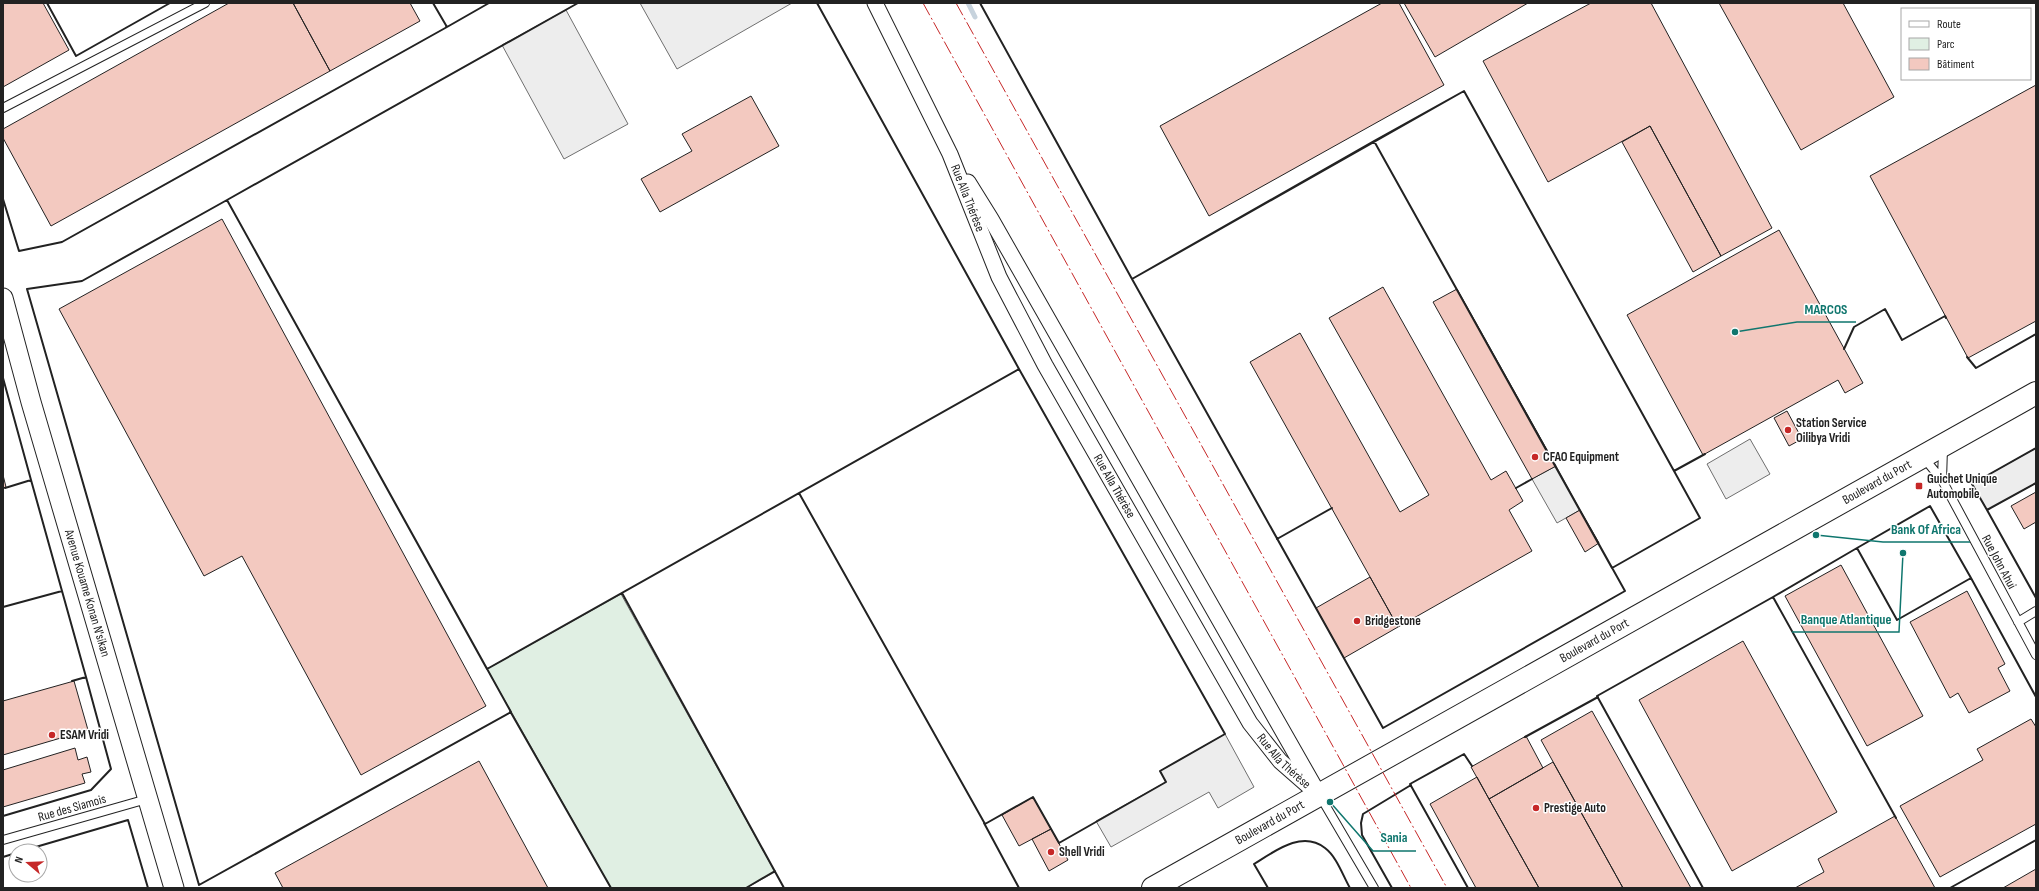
<svg xmlns="http://www.w3.org/2000/svg" width="2039" height="891" font-family="'Sofia Sans Condensed',sans-serif">
<rect width="100%" height="100%" fill="#fff"/>
<!-- green -->
<path fill="#e0efe3" stroke="#6f6f6f" d="M621 594 775 872 746 888H611L487 669Z"/>
<!-- parking -->
<path fill="#ededed" stroke="#6f6f6f" d="M640 3H792L677 69Z
M566 10 628 124 564 159 502 45Z
M1750 439 1770 474 1726 499 1707 464Z
M2036 448V483L1987 510 1972 484Z
M1556 466 1580 510 1557 523 1532 479Z
M1225 734 1254 787 1218 808 1209 792 1111 847 1096 821 1166 782 1160 771Z"/>
<g fill="none" stroke-linecap="round" stroke-linejoin="round">
<!-- stream -->
<path stroke="#c7d3dd" stroke-width="5" d="M968 3 975 17"/>
</g>
<!-- building -->
<path fill="#f3c9c0" stroke="#222" d="M3 3H43L69 50 3 87Z
M229 3H293L330 71 51 226 3 138V129Z
M293 3H410L420 21 330 71Z
M1382 3H1399L1444 85 1209 216 1160 126Z
M1404 3H1528L1435 57Z
M1591 3H1651L1772 228 1721 256 1650 126 1548 182 1483 61Z
M1719 3H1843L1894 97 1801 150Z
M2036 85V321L1968 358 1870 176Z
M751 96 779 146 660 212 641 179 692 151 682 134Z
M1650 126 1721 256 1693 272 1622 142Z
M222 219 486 706 361 775 242 556 204 576 59 309Z
M1779 230 1863 383 1845 393 1838 380 1703 455 1627 315Z
M1383 287 1491 480 1506 471 1523 501 1509 510 1532 551 1398 627 1250 362 1300 333 1400 512 1429 495 1329 318Z
M1457 289 1556 466 1532 479 1433 302Z
M1787 411 1802 439 1789 446 1774 418Z
M3 475 6 487 3 488Z
M2036 492V522L2024 529 2011 506Z
M1580 510 1599 543 1585 552 1566 518Z
M1841 565 1923 716 1867 746 1785 596Z
M1370 577 1398 627 1344 658 1316 608Z
M1967 591 2005 664 1998 668 2010 691 1969 713 1958 693 1950 698 1910 622Z
M1743 641 1837 812 1732 871 1639 700Z
M74 681 88 730 3 755V701Z
M1592 711 1691 888H1623L1541 740Z
M2031 719 2036 727V824L1940 877 1900 806 1983 760 1977 749Z
M1526 736 1543 768 1489 799 1471 767Z
M75 748 78 760 87 757 91 772 82 774 85 783 3 807V770Z
M479 761 548 888H283L275 873Z
M1553 762 1623 888H1539L1489 799Z
M1477 777 1489 799 1539 888H1476L1430 804Z
M1033 797 1051 829 1019 846 1002 815Z
M1895 816 1935 888H1795L1824 872 1818 859Z
M1051 829 1068 860 1049 871 1032 839Z
M2036 869V888H2003Z"/>
<g fill="none" stroke-linecap="round" stroke-linejoin="round">
<defs>
<path id="service" d="M3 108 205 3
M1924 458 1942 480 2036 655
M1942 480 1943 448
M2018 622 2036 611
M1320 796 1374 888
M3 840 147 799"/>
<g id="minor">
<path id="s1" d="M875 3 950 154 999 277 1045 365 1250 723 1280 761 1320 796"/>
<path d="M968 182 991 219 1314 786"/>
</g>
<g id="tertiary">
<path id="s2" d="M3 298 31 402 174 888"/>
</g>
<g id="secondary">
<path id="s3" d="M1153 888 2036 393"/>
</g>
</defs>
<!-- service casing -->
<use href="#service" stroke="#222" stroke-width="10"/>
<!-- minor casing -->
<use href="#minor" stroke="#222" stroke-width="17"/>
<!-- tertiary casing -->
<use href="#tertiary" stroke="#222" stroke-width="21"/>
<!-- secondary casing -->
<use href="#secondary" stroke="#222" stroke-width="24"/>
<!-- service -->
<use href="#service" stroke="#fff" stroke-width="8"/>
<!-- minor -->
<use href="#minor" stroke="#fff" stroke-width="15"/>
<!-- tertiary -->
<use href="#tertiary" stroke="#fff" stroke-width="19"/>
<!-- secondary -->
<use href="#secondary" stroke="#fff" stroke-width="22"/>
<!-- wall -->
<path stroke="#222" stroke-width="2" d="M47 3 76 56 170 3
M578 3 227 200 487 669 1019 369 817 3
M980 3 1132 279 1464 91 1674 471 1705 454
M446 26 447 27 489 3
M1464 91 1700 518 1612 568 1374 141Z
M1374 141 1625 591 1383 728 1132 279Z
M3 199 19 251 62 242 447 27 433 3
M227 200 511 712 199 885 27 289 82 281Z
M1844 349 1854 327 1885 309 1902 340 1945 316 1946 318
M1967 357 1976 368 2036 334
M1019 369 1225 734 1160 771 1166 782 1059 843 1033 797 985 824 799 493Z
M3 378 31 480 30 481
M2036 448 1972 484 1987 510 2036 483
M5 488 31 480 62 591
M1516 488 1532 479
M1930 506 1971 578 1897 620 1857 548Z
M1987 510 2036 598
M1277 539 1332 508
M622 593 784 888
M1773 598V597L1857 548 1897 620 1971 578 2036 697
M3 607 62 591 86 677 84 678
M510 711 611 888
M1525 737 1598 697
M3 816 91 790 111 769 86 677 72 681
M984 823 1019 888
M22 851 128 820 148 888
M3 857 16 853
M746 888 775 871
M1268 888 1254 864C1275 851 1302 830 1325 848 1337 857 1343 876 1350 888
M1392 888 1362 835 1361 823 1363 814 1411 785
M1468 888 1410 784 1464 754 1472 766
M1703 888 1597 696 1773 597 1896 818
M1950 888 2036 840"/>
<!-- power -->
<path stroke="#c62828" stroke-width="1" stroke-dasharray="14 3 2 3" stroke-linecap="butt" d="M923 3 1411 888
M956 3 1447 888"/>
</g>
<!-- markers -->
<g fill="#c62828" stroke="#fff" stroke-width="1.5">
<circle cx="1788" cy="430" r="4"/>
<circle cx="1535" cy="457" r="4"/>
<rect x="1915" y="482" width="8" height="8" rx="2"/>
<circle cx="1357" cy="621" r="4"/>
<circle cx="52" cy="735" r="4"/>
<circle cx="1536" cy="808" r="4"/>
<circle cx="1051" cy="852" r="4"/>
</g>
<g text-anchor="middle" dominant-baseline="central" stroke-width="3" stroke-linejoin="round" paint-order="stroke">
<!-- street labels -->
<g font-size="13" fill="#222" stroke="#fff">
<text stroke="none"><textPath href="#s1" startOffset="216">Rue Alla Thérèse</textPath></text>
<text stroke="none"><textPath href="#s3" startOffset="830">Boulevard du Port</textPath></text>
<text stroke="none"><textPath href="#s1" startOffset="540">Rue Alla Thérèse</textPath></text>
<text transform="translate(1999 562) rotate(62)">Rue John Ahui</text>
<text stroke="none"><textPath href="#s2" startOffset="307">Avenue Kouame Konan N'sikan</textPath></text>
<text stroke="none"><textPath href="#s3" startOffset="506">Boulevard du Port</textPath></text>
<text stroke="none"><textPath href="#s1" startOffset="864">Rue Alla Thérèse</textPath></text>
<text transform="translate(72 808) rotate(-16)">Rue des Siamois</text>
<text stroke="none"><textPath href="#s3" startOffset="134">Boulevard du Port</textPath></text>
</g>
<!-- poi labels -->
<g font-size="13" font-weight="bold" fill="#222" stroke="#fff" text-anchor="start">
<text x="1796" y="423">Station Service<tspan x="1796" dy="15">Oilibya Vridi</tspan></text>
<text x="1543" y="457">CFAO Equipment</text>
<text x="1927" y="479">Guichet Unique<tspan x="1927" dy="15">Automobile</tspan></text>
<text x="1365" y="621">Bridgestone</text>
<text x="60" y="735">ESAM Vridi</text>
<text x="1544" y="808">Prestige Auto</text>
<text x="1059" y="852">Shell Vridi</text>
</g>
</g>
<!-- callouts -->
<path fill="none" stroke="#0f766e" stroke-width="1.5" d="M1735 332L1797 322H1856M1816 535L1883 542H1970M1903 553L1899 632H1792M1330 802L1373 851H1416"/>
<g fill="#0f766e" stroke="#fff" stroke-width="1.5">
<circle cx="1735" cy="332" r="4"/>
<circle cx="1816" cy="535" r="4"/>
<circle cx="1903" cy="553" r="4"/>
<circle cx="1330" cy="802" r="4"/>
</g>
<g font-size="14" text-anchor="middle" font-weight="bold" fill="#0f766e" stroke="#fff" stroke-width="3" stroke-linejoin="round" paint-order="stroke">
<text x="1826" y="314">MARCOS</text>
<text x="1926" y="534">Bank Of Africa</text>
<text x="1846" y="624">Banque Atlantique</text>
<text x="1394" y="842">Sania</text>
</g>
<!-- border -->
<rect width="2039" height="891" fill="none" stroke="#222222" stroke-width="8"/>
<!-- legend -->
<rect x="1901" y="8" width="130" height="72" fill="#ffffff" stroke="#a7a7a7"/>
<rect x="1909" y="21" width="20" height="6" fill="#ffffff" stroke="#a7a7a7"/>
<text x="1937" y="28" font-size="12" fill="#222222">Route</text>
<rect x="1909" y="38" width="20" height="12" fill="#e0efe3" stroke="#a7a7a7"/>
<text x="1937" y="48" font-size="12" fill="#222222">Parc</text>
<rect x="1909" y="58" width="20" height="12" fill="#f3c9c0" stroke="#a7a7a7"/>
<text x="1937" y="68" font-size="12" fill="#222222">Bâtiment</text>
<!-- north arrow -->
<g transform="translate(28 863) rotate(289)"><circle r="19" fill="#ffffff" stroke="#a7a7a7"/>
<path d="M0-3L7 15L0 10L-7 15Z" fill="#c62828"/>
<text y="-6" font-size="11" font-weight="bold" text-anchor="middle" fill="#222222">N</text>
</g>
</svg>
